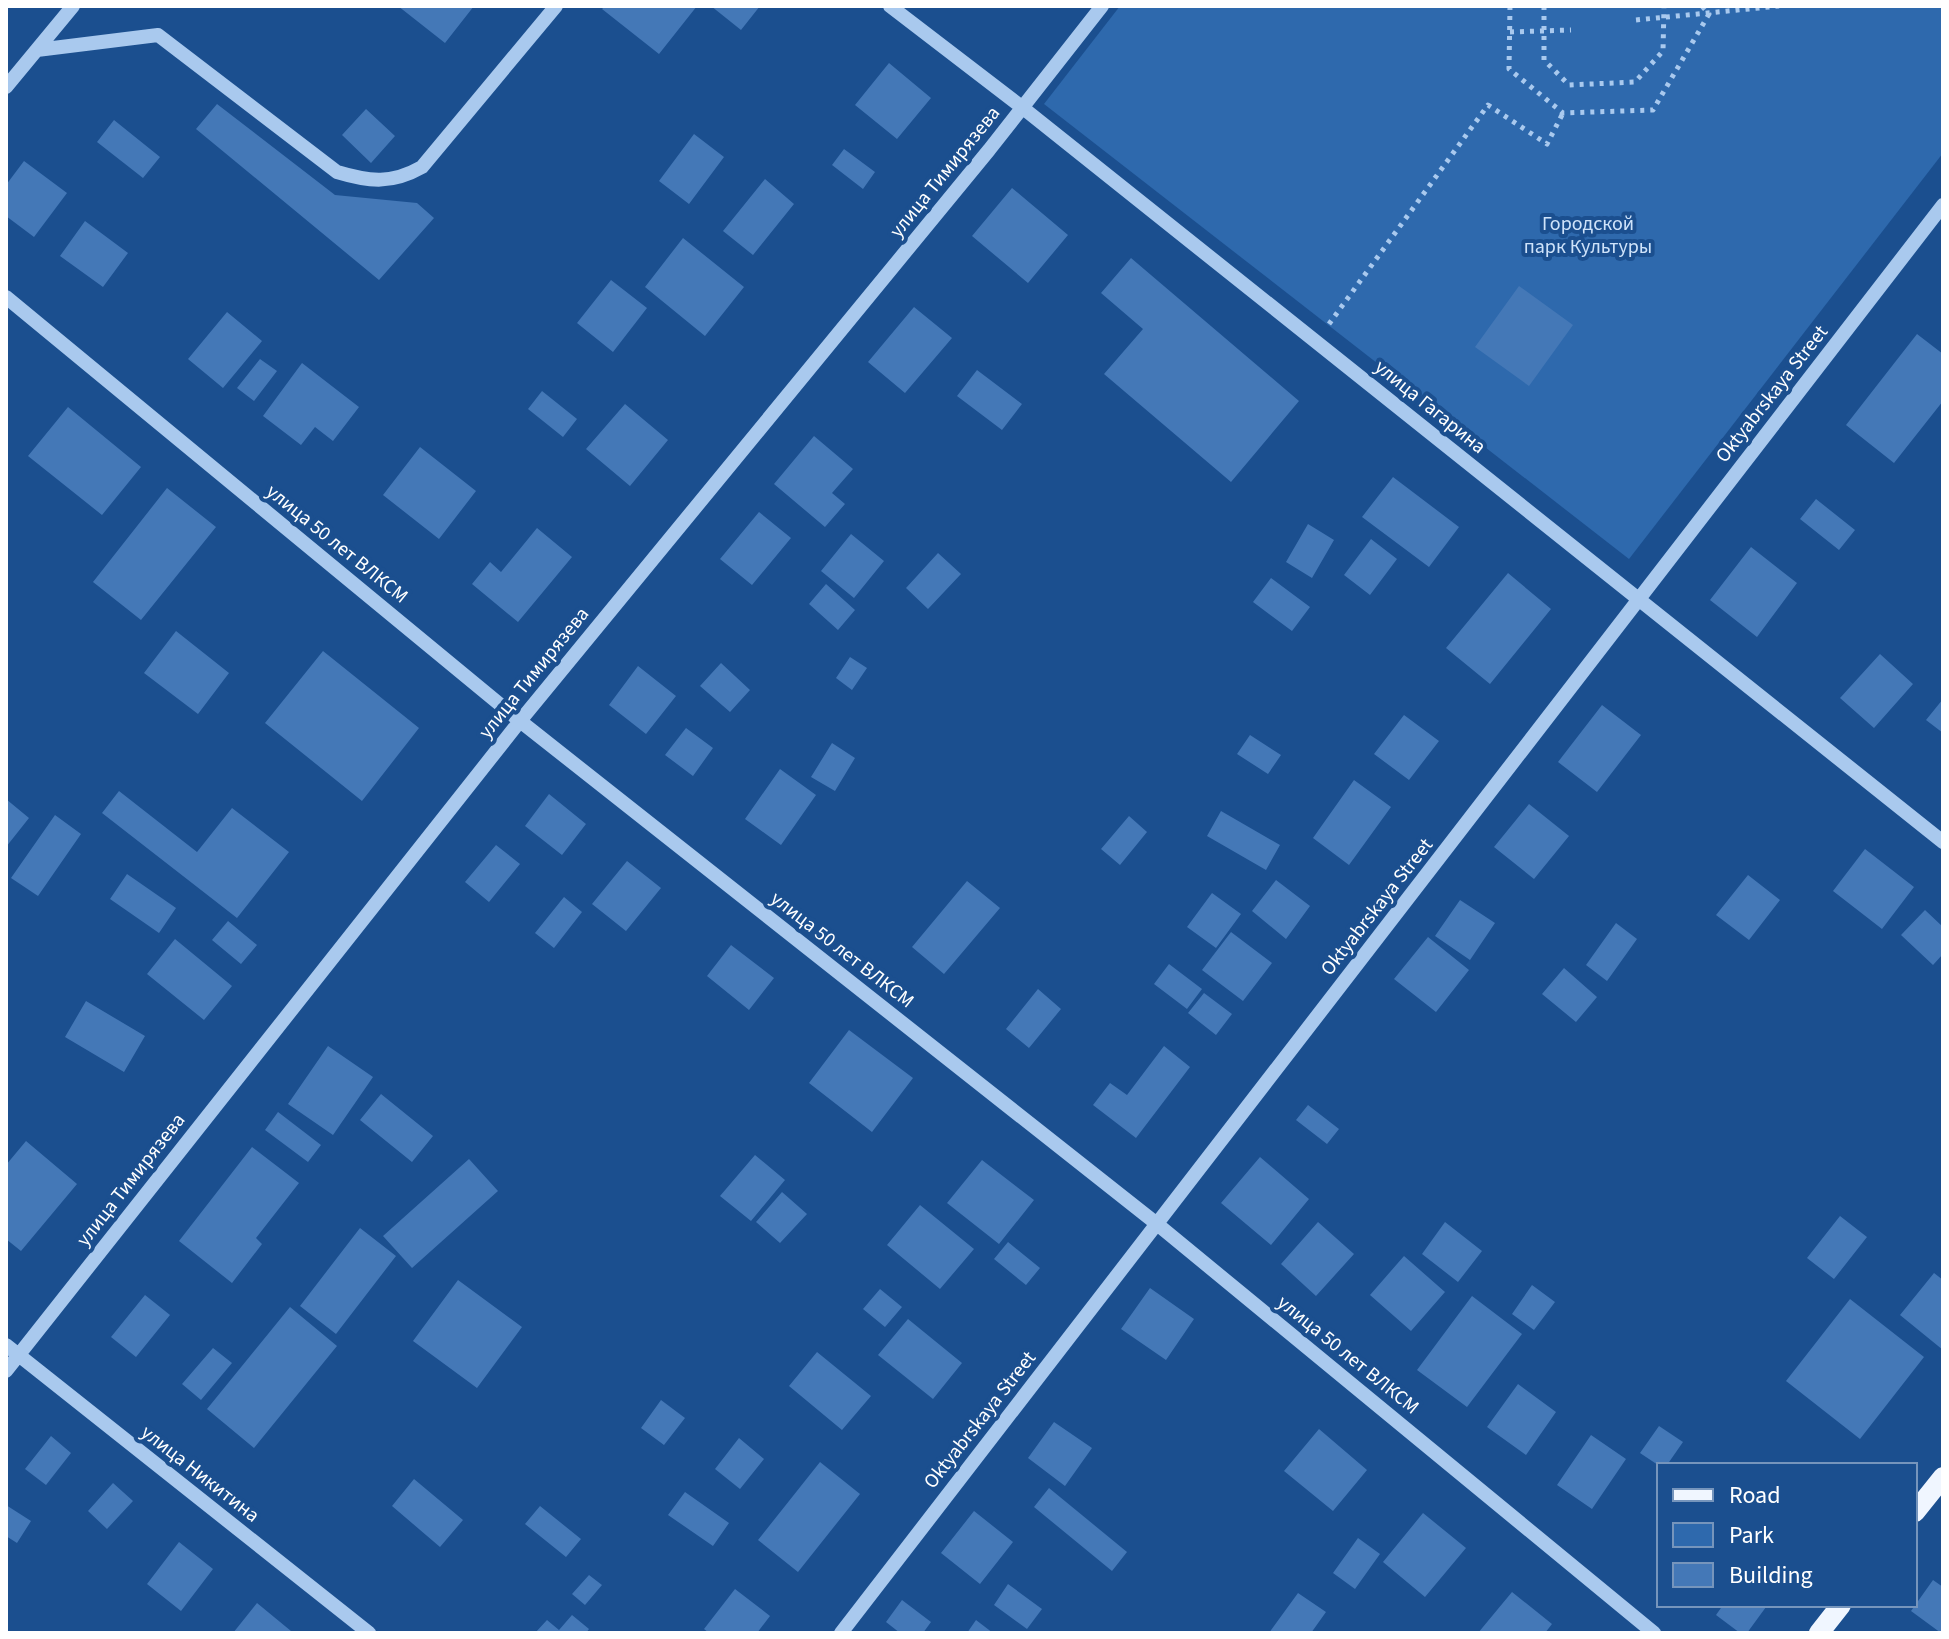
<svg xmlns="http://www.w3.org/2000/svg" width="1949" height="1639" font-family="'Source Sans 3',sans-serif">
<rect width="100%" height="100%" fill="#1b4f8f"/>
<!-- green -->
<path fill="#2e69ad" d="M1120 6H1943V153L1629 559 1044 104Z"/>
<!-- building -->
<path fill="#4478b7" d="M398 6H474L445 43Z
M605 6H697L659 54 602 9Z
M711 6H760L741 30Z
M889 63 931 98 897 139 855 105Z
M217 104 335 195 417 203 434 218 379 280 196 129Z
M366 109 395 136 371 163 342 135Z
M114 120 160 157 143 178 97 142Z
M694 134 724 157 689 204 659 181Z
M844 149 875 172 863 189 832 165Z
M24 161 67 193 34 237 6 216V185Z
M765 179 794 204 753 255 723 231Z
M1012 188 1068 235 1028 283 972 236Z
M85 221 128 253 103 287 60 256Z
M683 238 744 287 705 336 645 287Z
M1131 258 1299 401 1231 482 1104 374 1143 329 1101 293Z
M611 280 647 308 613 352 577 323Z
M1519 286 1573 325 1529 386 1475 347Z
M914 307 952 338 905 393 868 362Z
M227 312 262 341 223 388 188 359Z
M1917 334 1943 354V401L1894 463 1846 425Z
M260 359 277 371 254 401 237 388Z
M302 363 359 407 333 441 315 427 301 445 263 416Z
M977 370 1022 404 1002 430 957 396Z
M542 391 577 419 563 437 528 409Z
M625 404 668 440 630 486 586 449Z
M68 407 141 467 102 515 28 456Z
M814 436 853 469 832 493 845 504 825 527 774 484Z
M420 447 476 491 439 539 383 495Z
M1393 477 1459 527 1429 567 1362 517Z
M167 488 216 527 141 620 93 582Z
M1816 499 1855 530 1839 550 1800 519Z
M759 512 791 538 752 585 720 559Z
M1308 524 1334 540 1312 578 1286 562Z
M537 528 572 557 518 622 472 584 490 562 501 572Z
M851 534 884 561 854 598 821 571Z
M1371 539 1397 559 1370 595 1344 575Z
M1751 547 1797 583 1757 637 1710 600Z
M938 553 961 574 928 609 906 588Z
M1508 573 1551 609 1490 684 1446 648Z
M1271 578 1310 607 1292 631 1253 602Z
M826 584 855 610 838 630 809 604Z
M176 631 229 673 198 714 144 673Z
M323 651 419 728 362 801 265 723Z
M1880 654 1913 684 1874 728 1840 698Z
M850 657 867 668 852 690 836 678Z
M721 663 750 690 730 712 700 686Z
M638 666 676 696 646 734 609 705Z
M1943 699V733L1926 720Z
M1602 705 1641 735 1597 792 1558 762Z
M1404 715 1439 741 1409 780 1374 754Z
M686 728 713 748 693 776 665 755Z
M1250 735 1281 755 1268 774 1237 754Z
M832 743 855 758 835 791 811 777Z
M780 769 816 795 781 845 745 819Z
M1354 780 1391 807 1349 865 1313 838Z
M119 791 197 852 232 808 289 852 237 918 102 813Z
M549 794 586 824 562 855 525 826Z
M6 799 29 818 6 847Z
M1529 804 1569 836 1534 879 1494 847Z
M1221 811 1280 845 1266 870 1207 836Z
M55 815 81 834 38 896 11 878Z
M1129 816 1147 832 1120 865 1101 849Z
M496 845 520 864 489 902 465 882Z
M1865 849 1914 887 1882 929 1833 891Z
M627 861 661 888 626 931 592 904Z
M127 874 176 908 159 933 110 899Z
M1748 875 1780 900 1749 940 1716 915Z
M1276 880 1310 906 1286 939 1252 911Z
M967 881 1000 908 944 974 912 947Z
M1212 893 1241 914 1216 948 1187 927Z
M564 897 582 912 554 948 535 933Z
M1460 900 1495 923 1470 960 1435 936Z
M1925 910 1943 927V954L1933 965 1901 935Z
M228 921 257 945 241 964 212 940Z
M1616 923 1637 939 1607 981 1586 965Z
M1231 932 1272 963 1243 1001 1202 970Z
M1428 937 1469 970 1436 1012 1394 979Z
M175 939 232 986 204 1020 147 974Z
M731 945 774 978 749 1010 707 976Z
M1169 964 1202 989 1187 1009 1154 984Z
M1564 968 1597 997 1576 1022 1542 994Z
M1038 989 1061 1009 1029 1048 1006 1029Z
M1204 993 1232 1014 1216 1035 1188 1013Z
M86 1001 145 1036 124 1072 65 1037Z
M849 1030 913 1078 872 1132 809 1083Z
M328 1046 373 1077 333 1135 288 1104Z
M1164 1046 1190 1067 1136 1138 1093 1105 1110 1083 1127 1095Z
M381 1094 433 1136 412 1162 360 1120Z
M1308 1105 1339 1129 1327 1144 1296 1120Z
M278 1112 321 1145 308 1162 265 1130Z
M26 1141 77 1184 21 1251 6 1239V1165Z
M252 1147 299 1183 256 1238 262 1244 232 1283 179 1241Z
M755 1155 785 1180 751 1221 720 1196Z
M1260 1157 1309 1199 1271 1245 1221 1203Z
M469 1159 498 1191 412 1268 383 1236Z
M982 1160 1034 1200 999 1244 947 1203Z
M782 1192 807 1214 780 1243 756 1222Z
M920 1205 974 1249 940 1289 887 1245Z
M1840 1216 1867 1237 1834 1279 1807 1258Z
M1318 1222 1354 1254 1316 1296 1281 1264Z
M1445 1222 1482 1251 1458 1282 1422 1254Z
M360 1228 396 1256 336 1334 300 1306Z
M1008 1242 1040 1268 1026 1285 994 1259Z
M1404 1256 1445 1292 1411 1331 1370 1295Z
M1934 1273 1943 1280V1350L1900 1315Z
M458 1280 522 1327 477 1388 413 1341Z
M1532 1285 1555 1302 1534 1330 1512 1314Z
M1150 1288 1194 1319 1166 1360 1121 1329Z
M880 1289 902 1307 885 1327 863 1309Z
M145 1295 170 1315 136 1357 111 1337Z
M1472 1296 1522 1334 1467 1407 1417 1370Z
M1850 1299 1924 1357 1860 1439 1786 1381Z
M290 1307 337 1346 254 1448 207 1409Z
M908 1319 962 1363 933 1399 878 1355Z
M213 1348 232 1363 201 1400 182 1384Z
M817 1352 871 1396 842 1430 789 1386Z
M1518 1384 1556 1412 1526 1455 1487 1427Z
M661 1400 685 1418 664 1445 641 1428Z
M1054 1422 1092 1448 1065 1486 1028 1458Z
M1659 1426 1683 1442 1667 1465H1658L1640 1453Z
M1319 1429 1367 1470 1333 1511 1284 1471Z
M1591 1435 1626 1459 1592 1509 1557 1485Z
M51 1436 71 1453 46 1485 25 1469Z
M739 1438 764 1459 740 1489 715 1469Z
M820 1462 860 1494 798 1572 758 1540Z
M414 1479 463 1520 440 1547 392 1506Z
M113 1483 133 1501 107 1529 88 1511Z
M1049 1488 1127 1552 1112 1571 1034 1507Z
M685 1492 729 1523 713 1546 668 1515Z
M6 1505 31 1521 17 1543 6 1536Z
M540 1506 581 1539 566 1557 525 1524Z
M974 1511 1013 1542 980 1584 941 1553Z
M1423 1513 1466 1548 1425 1597 1383 1562Z
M1358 1538 1380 1554 1355 1589 1333 1573Z
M179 1542 213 1569 181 1611 147 1584Z
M589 1575 602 1585 585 1605 572 1594Z
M1933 1580 1943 1587 1941 1633 1911 1611Z
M1008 1584 1042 1609 1027 1629 994 1605Z
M735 1589 770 1616 757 1633H709L704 1629Z
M1512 1592 1552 1624 1545 1633H1478Z
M1298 1593 1326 1612 1311 1633H1269Z
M902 1600 931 1622 923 1633H900L886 1622Z
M257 1603 291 1631 290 1633H233Z
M1723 1605H1764L1766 1607 1747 1633H1740L1716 1615Z
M572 1615 589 1629 586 1633H535L547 1620 559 1630Z
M976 1620 993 1633H967Z"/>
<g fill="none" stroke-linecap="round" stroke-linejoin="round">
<!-- path -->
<path stroke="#a9c9ee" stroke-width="5" stroke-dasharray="4 6" stroke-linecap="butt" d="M1510 6 1509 69 1563 113 1653 110 1709 14 1702 6
M1544 6V60L1569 85 1635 82 1663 51 1664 6
M1636 20 1779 6
M1510 32 1571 30
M1329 324 1488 105 1547 144 1563 113"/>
<!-- minor -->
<path stroke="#a9c9ee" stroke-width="14" d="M890 6 1023 108 1943 842
M37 50 158 35 337 172C370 182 392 184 422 167L556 6
M6 87 73 6
M6 297 520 721 1157 1224 1654 1633
M6 1345 369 1633
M6 1371 520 721 989 150 1102 6
M841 1633 1943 205"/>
<!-- major -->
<path stroke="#f0f6ff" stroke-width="20" d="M1915 1512 1943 1477
M1819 1633 1841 1605"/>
</g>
<g text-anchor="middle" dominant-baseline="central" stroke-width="8" stroke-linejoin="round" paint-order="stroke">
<!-- street labels -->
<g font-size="20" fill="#fff" stroke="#1b4f8f">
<text transform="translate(945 172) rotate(-51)">улица Тимирязева</text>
<text transform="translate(1772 394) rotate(-52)">Oktyabrskaya Street</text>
<text transform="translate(1430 407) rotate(39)">улица Гагарина</text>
<text transform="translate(337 544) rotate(39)">улица 50 лет ВЛКСМ</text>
<text transform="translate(534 673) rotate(-51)">улица Тимирязева</text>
<text transform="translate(1377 907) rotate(-52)">Oktyabrskaya Street</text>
<text transform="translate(842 950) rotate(38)">улица 50 лет ВЛКСМ</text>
<text transform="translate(131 1180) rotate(-52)">улица Тимирязева</text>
<text transform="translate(1348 1355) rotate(39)">улица 50 лет ВЛКСМ</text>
<text transform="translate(980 1420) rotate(-52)">Oktyabrskaya Street</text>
<text transform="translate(200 1474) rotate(38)">улица Никитина</text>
</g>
<!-- park labels -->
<g font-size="20" fill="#cfe3fa" stroke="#1b4f8f">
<text x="1588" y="224">Городской<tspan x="1588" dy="23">парк Культуры</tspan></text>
</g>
</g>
<!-- border -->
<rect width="1949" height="1639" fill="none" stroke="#ffffff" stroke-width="16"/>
<!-- legend -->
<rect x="1657" y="1463" width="260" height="144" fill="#1b4f8f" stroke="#7695bc" stroke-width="2"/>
<rect x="1673" y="1489" width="40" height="12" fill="#f0f6ff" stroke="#7695bc" stroke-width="2"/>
<text x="1729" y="1503" font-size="24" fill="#ffffff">Road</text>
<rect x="1673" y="1523" width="40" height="24" fill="#2e69ad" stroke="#7695bc" stroke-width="2"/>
<text x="1729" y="1543" font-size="24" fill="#ffffff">Park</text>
<rect x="1673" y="1563" width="40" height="24" fill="#4478b7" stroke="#7695bc" stroke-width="2"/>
<text x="1729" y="1583" font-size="24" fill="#ffffff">Building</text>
</svg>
